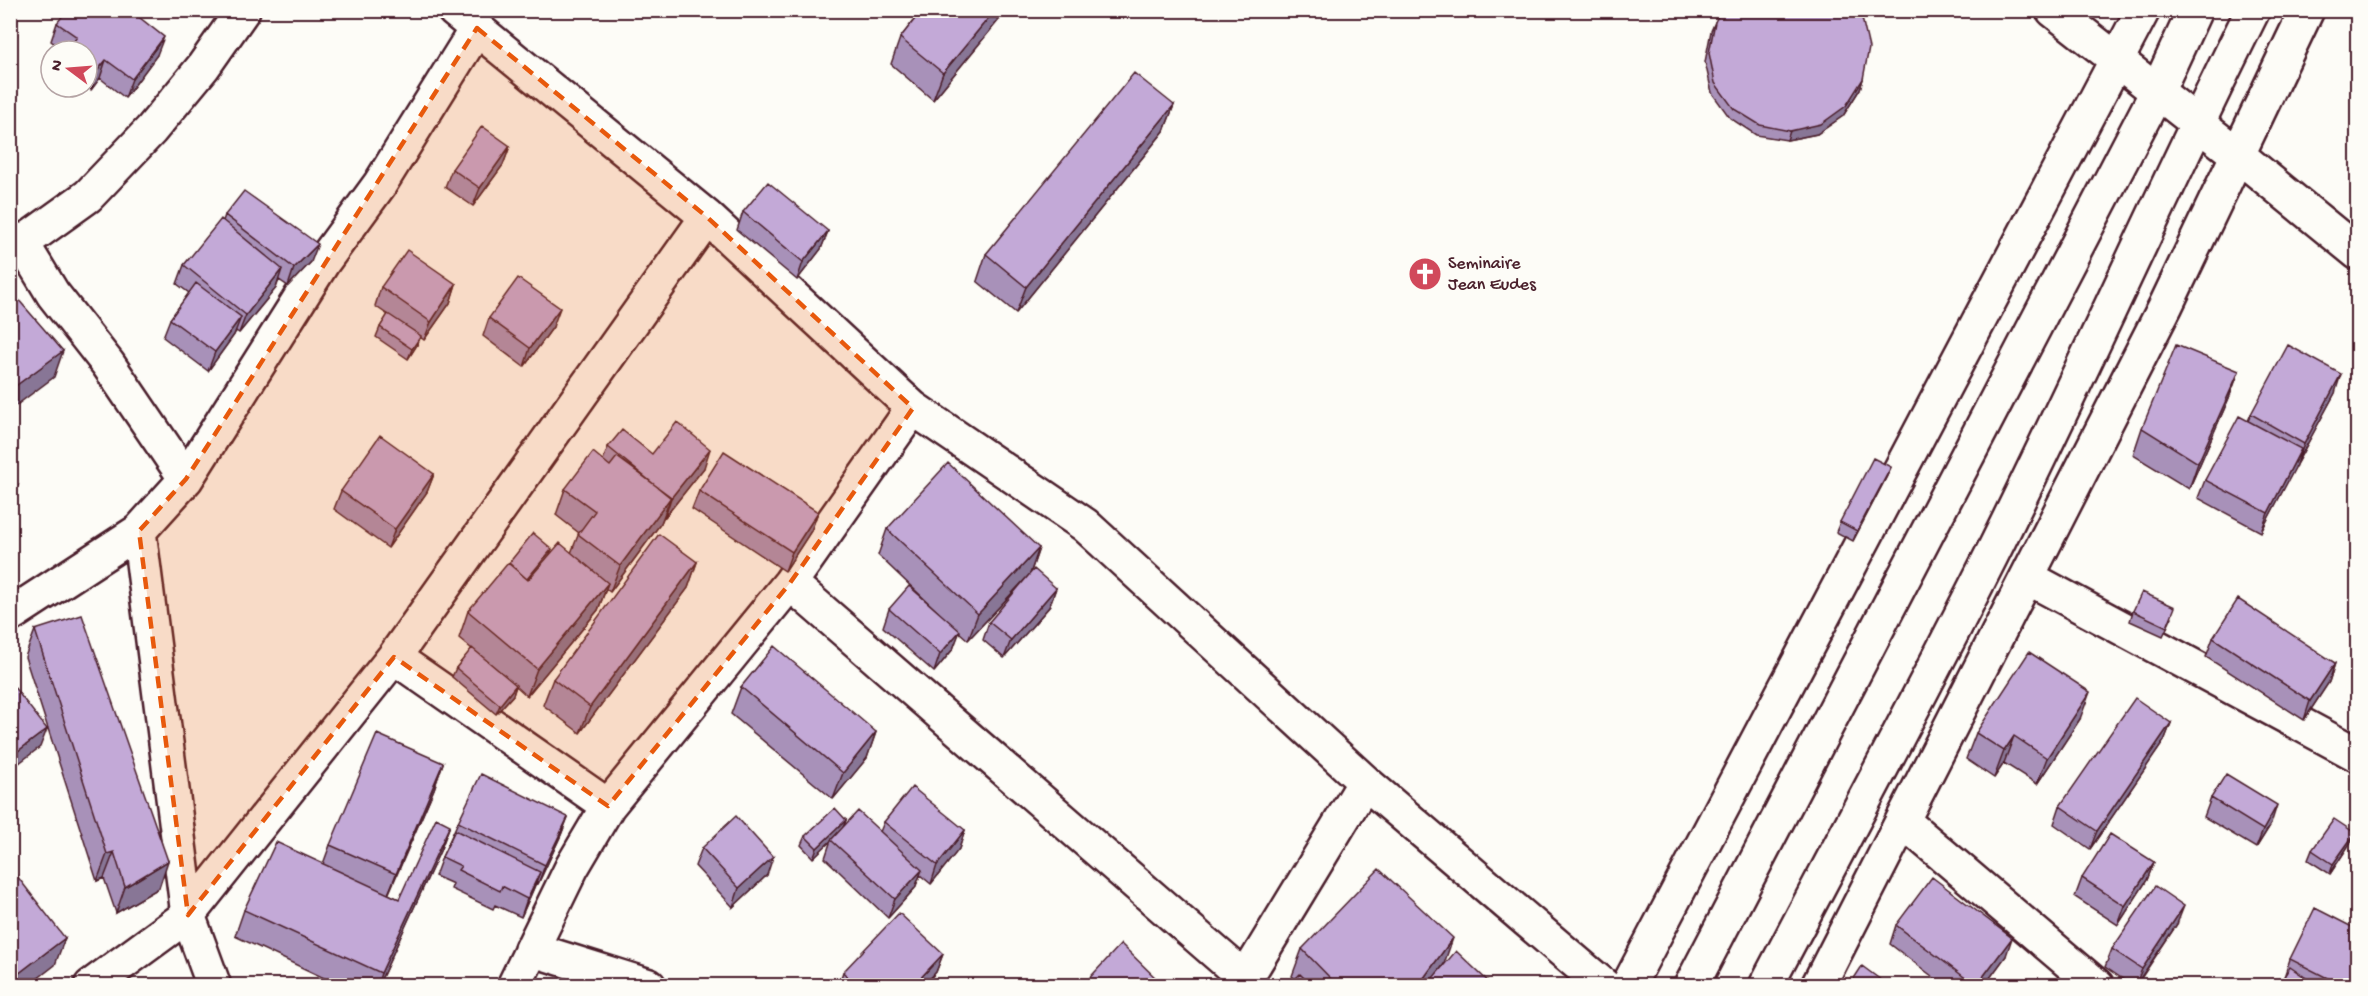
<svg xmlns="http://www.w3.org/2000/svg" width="2368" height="996" font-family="'Gochi Hand',sans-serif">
<rect width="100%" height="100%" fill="#fdfcf7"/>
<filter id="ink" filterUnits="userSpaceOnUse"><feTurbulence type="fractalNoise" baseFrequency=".0167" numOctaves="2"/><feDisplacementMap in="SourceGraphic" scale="12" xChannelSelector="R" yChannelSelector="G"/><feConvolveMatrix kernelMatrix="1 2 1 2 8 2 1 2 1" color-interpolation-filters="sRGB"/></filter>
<g filter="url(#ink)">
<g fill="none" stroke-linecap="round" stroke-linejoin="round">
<defs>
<path id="minor" d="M454 10 707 217 913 408 1085 525 1365 782 1604 986
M2053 10 2238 155 2358 253
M10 237 22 243 53 294 108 364 186 479
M10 252 88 196 151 130 203 67 243 10
M139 531 188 915 214 986
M2027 577 2358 755
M790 583 1245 978
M10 615 139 531 186 479 323 262 380 184 477 28
M394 657 608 806
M1903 821 2097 986
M531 949 649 986
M91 986 188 915 394 657 707 217
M514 986 572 867 608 806 790 583 913 408
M1241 986 1365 782
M1628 986 2143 10
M1818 986 2166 305 2307 10"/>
<path id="highway" d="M1691 986 2157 92 2195 10
M1766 986C1842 842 1919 699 1992 554 2082 374 2163 190 2253 10"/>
</defs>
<!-- minor casing -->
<use href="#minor" stroke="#4a1f2b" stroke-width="38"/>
<!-- highway casing -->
<use href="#highway" stroke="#4a1f2b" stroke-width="38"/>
<!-- minor -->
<use href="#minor" stroke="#fdfcf7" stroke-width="33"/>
<!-- highway -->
<use href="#highway" stroke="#fdfcf7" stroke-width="33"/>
</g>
<!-- wall -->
<path fill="#a891b9" stroke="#4a1f2b" stroke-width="1.5" d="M922 10H1007L933 100 891 64 900 38Z
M1715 22 1863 79 1860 89 1843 116 1817 134 1787 140 1756 135 1730 118 1712 93 1705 62 1711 31Z
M57 23 157 55 125 98 100 78 91 90 87 87V51H64L51 41Z
M1174 105 1164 131 1016 313 977 281 986 254Z
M510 146 503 165 473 206 445 187 452 169Z
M743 212 828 231 821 249 797 280 737 230Z
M225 215 311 262 288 286 279 280 276 288 239 333 236 331 234 335 208 371 163 337 170 319 189 293 177 284 184 265 223 221Z
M456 284 450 303 424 340 420 337 417 345 408 359 376 337 380 327 388 315 375 306 381 287Z
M489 318 553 327 524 367 483 336Z
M2239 371 2229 398 2189 489 2133 455 2142 428Z
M2335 393 2297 463 2261 532 2198 498 2205 480 2248 421 2251 414Z
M608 447 652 454 704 468 665 517 664 516 661 523 610 592 606 589 598 610 527 696 516 686 513 695 496 714 452 677 456 668 472 649 459 638 468 611 550 554 571 553 579 533 556 515 565 489 603 460Z
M1891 467 1887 476 1853 541 1836 532 1840 522Z
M434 474 427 492 388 548 334 509 341 491Z
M699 491 818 512 811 531 785 571 692 509Z
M887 529 1039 548 1030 574 968 640 959 632 953 649 934 672 883 627 889 609 938 612 878 555Z
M697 562 688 588 580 733 543 705 553 679Z
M1056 588 1049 607 1004 658 983 640 989 622Z
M2133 611 2172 617 2163 636 2130 621Z
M35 630 159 888 116 913 104 878 97 881 25 657Z
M2213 638 2335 663 2329 682 2304 720 2206 657Z
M741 687 876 732 867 758 833 799 731 714Z
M2080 719 2037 784 2004 763 1994 778 1966 759 1976 733Z
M2171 723 2164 741 2090 849 2054 824 2060 806Z
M443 763 434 789 388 894 399 899 450 825 440 851 378 986H341L235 936 244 910 323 864 330 845Z
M2211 798 2271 824 2256 848 2204 817Z
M568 817 561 835 538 884 536 883 521 917 495 905 493 909 451 889 453 884 435 876 442 857 458 822Z
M846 820 844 826 880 832 884 822 965 830 959 849 931 884 920 875 915 888 888 918 825 858 831 840 813 858 801 845 805 836Z
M2351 842 2330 874 2308 860 2312 850Z
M702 848 767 875 733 907 695 866Z
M2154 862 2147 880 2118 925 2075 897 2082 878Z
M2177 924 2136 986H2133L2105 967 2112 949Z
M1896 925 2006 956 1984 986H1945L1890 944Z
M2358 930V970L2349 986H2278L2284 977 2290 959Z
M1302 949 1444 964 1439 970 1493 986H1289L1295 979 1292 976Z
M943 954 936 972 923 986H838L843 972Z"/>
<!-- shaded-wall -->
<path fill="#887696" stroke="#4a1f2b" stroke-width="1.5" d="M995 10H1007L933 100 943 73Z
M17 35 10 52V43Z
M164 37 157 55 125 98 132 79Z
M106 60 100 78 91 90 97 71Z
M1863 79 1860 89 1843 116 1817 134 1787 140 1790 131Z
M1174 105 1164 131 1016 313 1026 287Z
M510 146 503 165 473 206 480 188Z
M828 231 821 249 797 280 803 262Z
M318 244 311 262 288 286 294 268Z
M282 269 276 288 239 333 246 315Z
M456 284 450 303 424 340 431 322Z
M560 308 553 327 524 367 530 348Z
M241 317 234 335 208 371 215 352Z
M421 336 417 345 408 359 412 349Z
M63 351 54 377 10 410V390Z
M2239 371 2229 398 2189 489 2198 463Z
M2341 374 2335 393 2297 463 2304 444Z
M710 449 704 468 665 517 671 498Z
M2301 449 2295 468 2261 532 2268 513Z
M1891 467 1887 476 1853 541 1857 531Z
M434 474 427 492 388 548 395 529Z
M18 485 11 503 10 504V491Z
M671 497 661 523 610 592 620 566Z
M818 512 811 531 785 571 792 552Z
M1039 548 1030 574 968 640 978 614Z
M552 549 549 558 521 592 524 583Z
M697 562 688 588 580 733 590 707Z
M608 583 598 610 527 696 537 669Z
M1056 588 1049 607 1004 658 1011 640Z
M960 631 953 649 934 672 940 654Z
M2335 663 2329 682 2304 720 2310 701Z
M516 685 513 695 496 714 500 705Z
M2090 692 2080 719 2037 784 2047 758Z
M2171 723 2164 741 2090 849 2097 831Z
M47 729 40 747 10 770V757Z
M876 732 867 758 833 799 843 773Z
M2014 736 2004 763 1994 778 2004 751Z
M443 763 434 789 386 900 396 874Z
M2277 805 2271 824 2256 848 2263 830Z
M568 817 561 835 538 884 545 865Z
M846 820 842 830 813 858 817 848Z
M450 825 440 851 378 986H377L381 973Z
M965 830 959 849 931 884 937 865Z
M2355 833 2351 842 2330 874 2333 864Z
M114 852 104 878 97 881 107 854Z
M773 857 767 875 733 907 739 888Z
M168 861 159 888 116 913 125 887Z
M2154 862 2147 880 2118 925 2125 906Z
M922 870 915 888 888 918 895 899Z
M540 872 533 890 521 917 527 899Z
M2184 906 2177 924 2135 986 2142 969Z
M65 938 55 965 28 986H10V980Z
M1453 938 1444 964 1428 986H1418Z
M2012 938 2006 956 1984 986H1976Z
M943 954 936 972 923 986H913Z
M2358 964V970L2349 986H2347Z"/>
<!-- building -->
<path fill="#c3a9d7" stroke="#4a1f2b" stroke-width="1.5" d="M67 10H130L164 37 132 79 106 60 97 71 87 63V51H71L68 49 77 37 57 23Z
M922 10H995L943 73 900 38Z
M1721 10H1857L1862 18 1869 48 1863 79 1846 106 1821 124 1790 131 1760 125 1734 109 1715 83 1709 53 1715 22Z
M10 30 17 35 10 43Z
M1134 73 1174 105 1026 287 986 254Z
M482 126 510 146 480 188 452 169Z
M768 182 828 231 803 262 743 212Z
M244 191 318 244 294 268 225 215Z
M221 219 282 269 246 315 184 265Z
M407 250 456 284 431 322 381 287Z
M518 278 560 308 530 348 489 318Z
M196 283 241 317 215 352 170 319Z
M10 290 63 351 10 390Z
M388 314 421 336 412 349 380 327Z
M2176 345 2239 371 2198 463 2142 428Z
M2288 345 2341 374 2304 444 2251 414Z
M2239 416 2301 449 2268 513 2205 480Z
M677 422 710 449 671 498 608 447 622 430 652 454Z
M380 435 434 474 395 529 341 491Z
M724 451 818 512 792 552 699 491Z
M593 452 610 466 617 457 671 497 620 566 578 534 595 511 565 489Z
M1873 458 1891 467 1857 531 1840 522Z
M948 463 1039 548 978 614 887 529Z
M10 476 18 485 10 491Z
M533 533 552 549 527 579 509 563Z
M659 534 697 562 590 707 553 679Z
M560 543 608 583 537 669 468 611 508 563 528 580Z
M1034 569 1056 588 1011 640 989 622Z
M909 586 960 631 940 654 889 609Z
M2142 592 2175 607 2167 627 2133 611Z
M2238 599 2335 663 2310 701 2213 638Z
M82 615 168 861 125 887 114 852 107 854 35 630Z
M774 646 876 732 843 773 741 687Z
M472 648 516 685 500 705 456 668Z
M2029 652 2090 692 2047 758 2014 736 2004 751 1976 733Z
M10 682 47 729 10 757Z
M2135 698 2171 723 2097 831 2060 806Z
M377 734 443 763 396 874 330 845Z
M481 774 568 817 545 865 458 822Z
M2226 774 2277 805 2263 830 2211 798Z
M912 787 965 830 937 865 884 822Z
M835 808 846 820 817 848 805 836Z
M858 811 922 870 895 899 831 840Z
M736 816 773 857 739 888 702 848Z
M436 818 450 825 381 973 244 910 276 842 399 899Z
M2334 819 2355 833 2333 864 2312 850Z
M455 830 540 872 527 899 502 886 500 891 458 870 461 866 442 857Z
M2110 834 2154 862 2125 906 2082 878Z
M10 867 65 938 10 980Z
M1379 869 1453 938 1418 986H1338L1302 949Z
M1932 877 2012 938 1976 986 1896 925Z
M2155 886 2184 906 2142 969 2112 949Z
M2315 908 2358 930V964L2347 986H2343L2290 959Z
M899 913 943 954 913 986H856L843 972Z
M1121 944 1164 986H1082Z
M1456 951 1493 986H1426Z
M1862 966 1889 986H1849Z
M2290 967 2318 986H2278Z
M1300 974 1312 986 1289 985Z
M403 979 416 986H400Z"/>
</g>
<!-- marked area -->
<path fill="#e8590c" fill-opacity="0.2" stroke="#e8590c" stroke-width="4.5" stroke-dasharray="12 8" stroke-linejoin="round" d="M477 28 707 217 913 408 790 583 608 806 394 657 188 915 139 531 186 479Z"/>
<!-- icons -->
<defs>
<symbol id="church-disc" viewBox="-11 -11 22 22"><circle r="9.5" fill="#d1495b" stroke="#fdfcf7"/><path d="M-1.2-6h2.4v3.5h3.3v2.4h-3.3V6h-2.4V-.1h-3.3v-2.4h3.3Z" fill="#fff"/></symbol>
</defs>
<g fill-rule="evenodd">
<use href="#church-disc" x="1406" y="255" width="38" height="38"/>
</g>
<g text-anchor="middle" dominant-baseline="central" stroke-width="5" stroke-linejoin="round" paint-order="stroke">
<!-- poi labels -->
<g font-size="18" fill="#4a1f2b" stroke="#fdfcf7" text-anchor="start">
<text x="1448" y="264">Seminaire<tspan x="1448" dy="21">Jean Eudes</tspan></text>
</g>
</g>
<!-- margin -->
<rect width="2368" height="996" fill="none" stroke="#fdfcf7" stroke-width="36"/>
<rect x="18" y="18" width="2332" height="960" fill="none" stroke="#4a1f2b" stroke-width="2" filter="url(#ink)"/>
<!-- north arrow -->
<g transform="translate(69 69) rotate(286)"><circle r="28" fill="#fdfcf7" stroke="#b5a4a5" stroke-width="1.5"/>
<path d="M0-4.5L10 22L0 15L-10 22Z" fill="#d1495b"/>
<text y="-9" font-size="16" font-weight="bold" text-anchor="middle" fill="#4a1f2b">N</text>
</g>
</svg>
